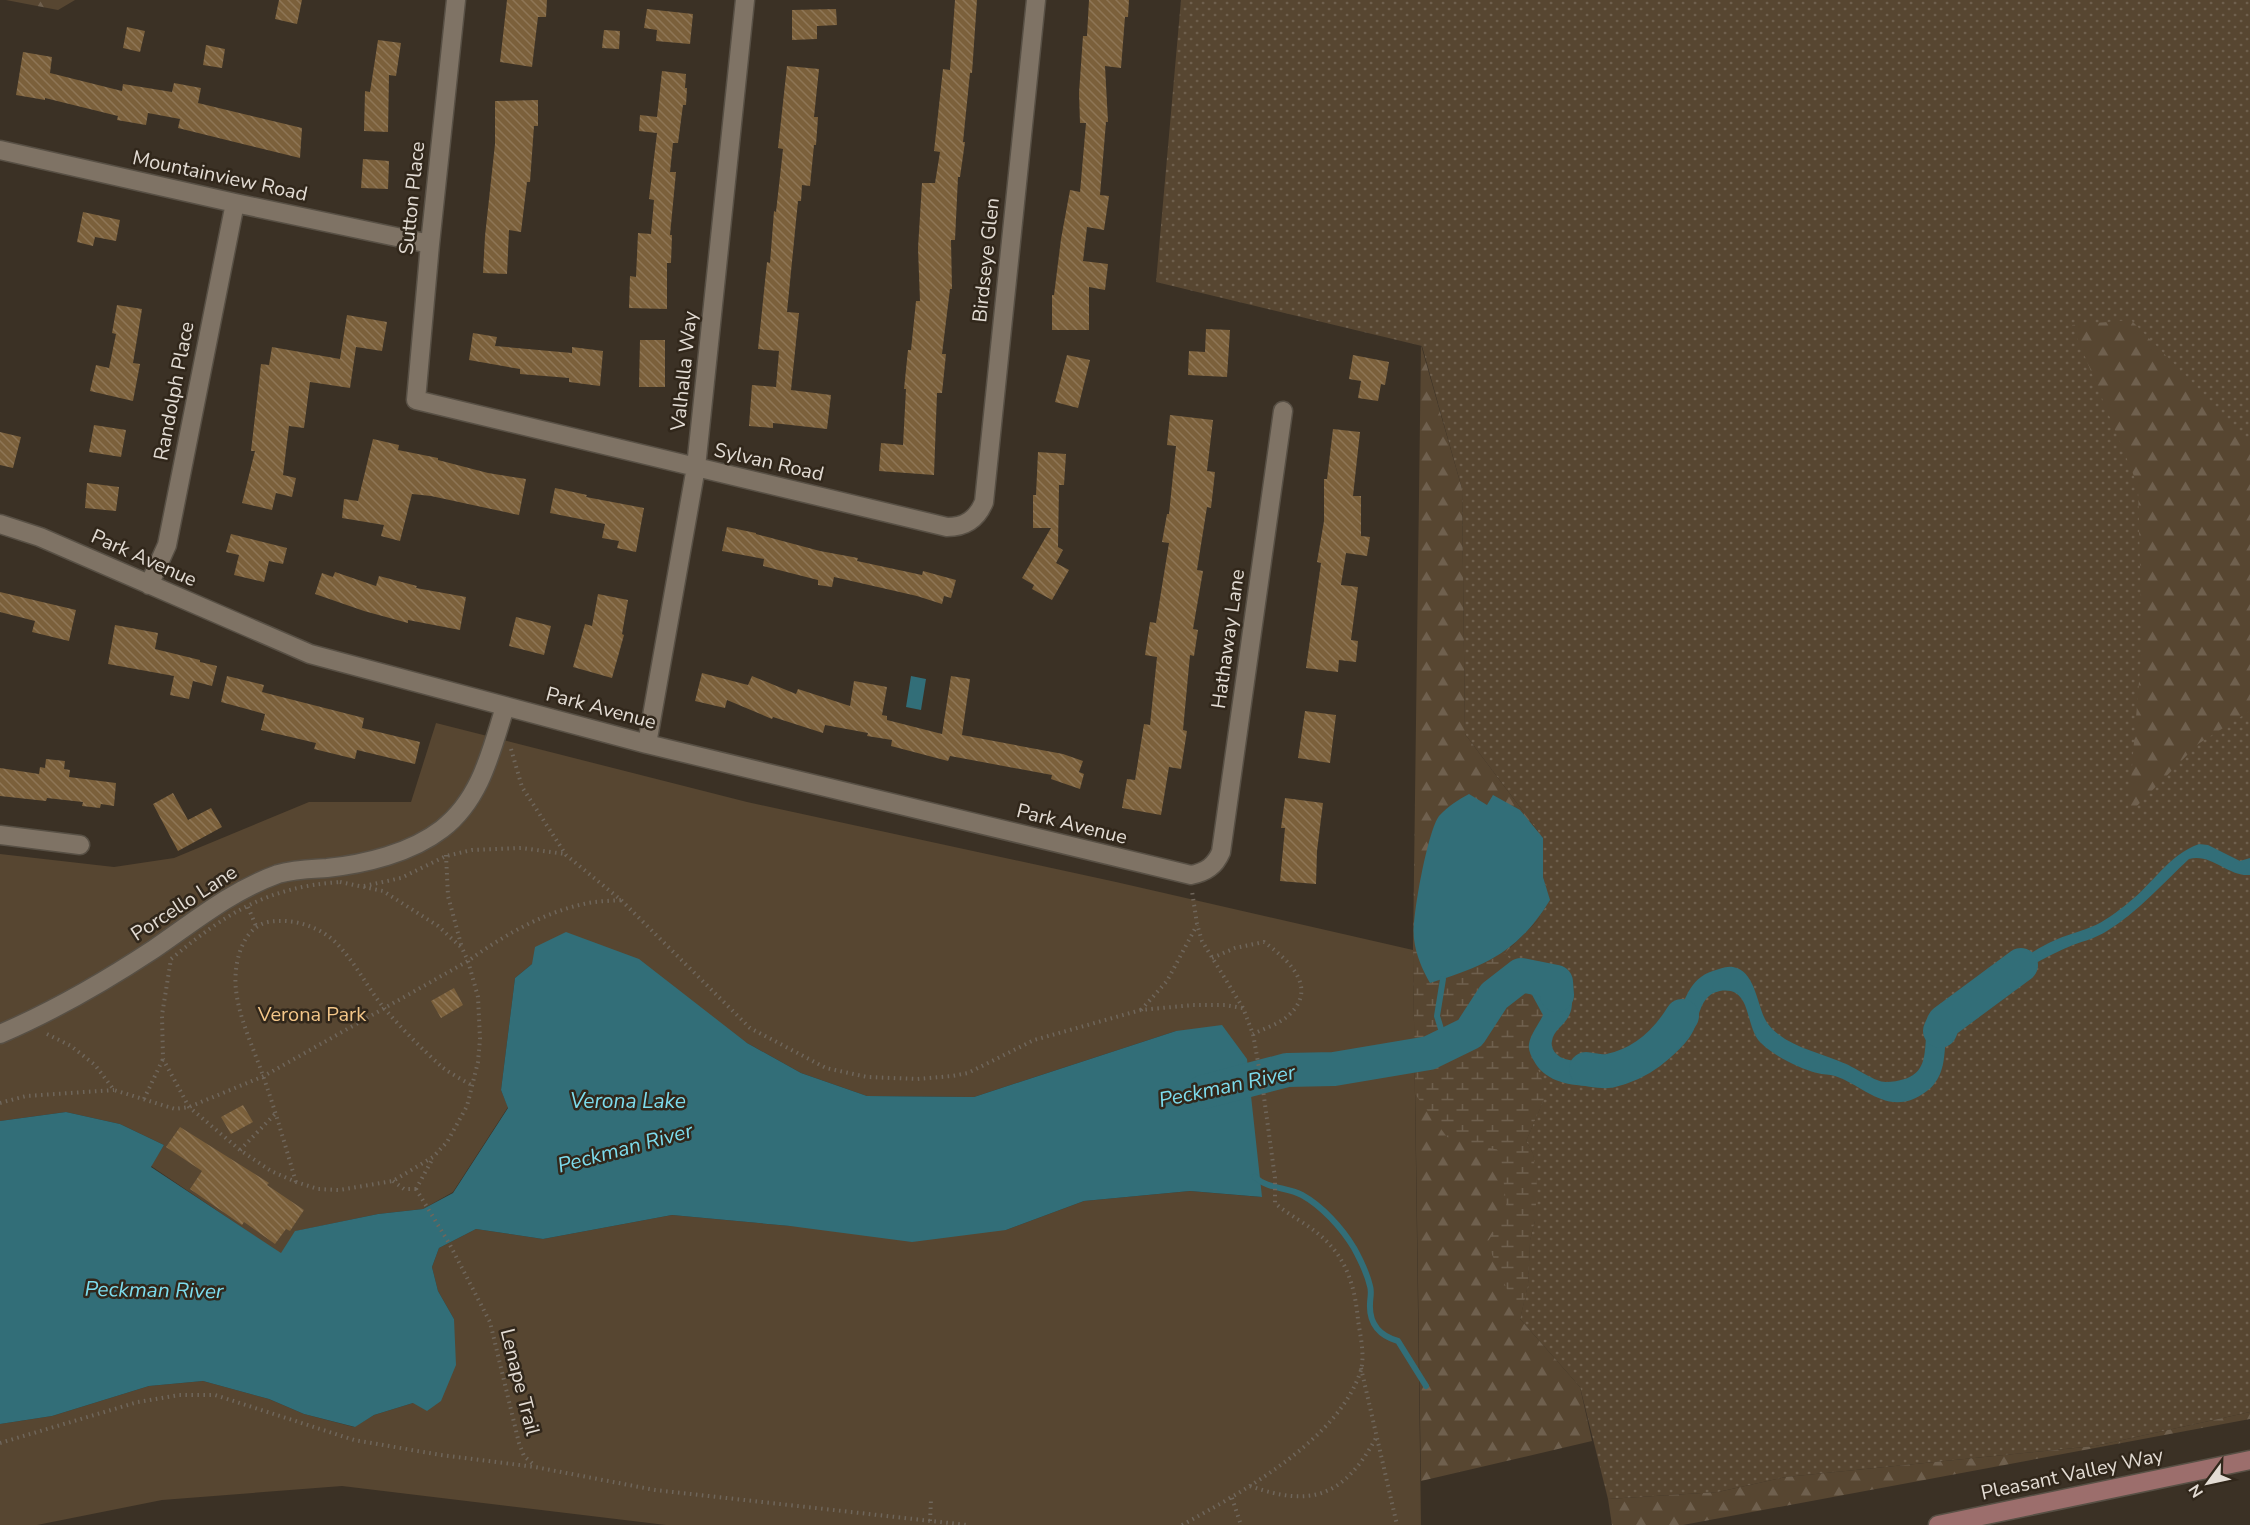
<svg xmlns="http://www.w3.org/2000/svg" width="2250" height="1525" font-family="'Nunito Sans',sans-serif">
<defs>
<pattern id="grass-dots" width="8" height="8" patternUnits="userSpaceOnUse" patternTransform="scale(1.5)"><rect width="8" height="8" fill="#574631"/><path d="M2 2h.1M6 6h.1" fill="none" stroke="#6f604e" stroke-width="1.8" stroke-linecap="round"/></pattern>
<pattern id="forest-firs" width="22" height="20" patternUnits="userSpaceOnUse" patternTransform="scale(1.5)"><rect width="22" height="20" fill="#574631"/><path d="M5 1l3.5 6h-7zM16 11l3.5 6h-7z" fill="#6f604e"/></pattern>
<pattern id="wetland-marsh" width="20" height="14" patternUnits="userSpaceOnUse" patternTransform="scale(1.5)"><rect width="20" height="14" fill="#574631"/><path d="M1 5h8M5 5V1M11 12h8M15 12V8" fill="none" stroke="#6f604e"/></pattern>
<pattern id="building-back-hatch" width="6" height="6" patternUnits="userSpaceOnUse" patternTransform="scale(1.5)"><rect width="6" height="6" fill="#7b603b"/><path d="M-1 5l2 2M0 0l6 6M5-1l2 2" fill="none" stroke="#8e7656"/></pattern>
</defs>
<rect width="100%" height="100%" fill="#3b3125"/>
<!-- grass -->
<path fill="url(#grass-dots)" d="M1181 0H2250V1412L2095 1446 1786 1477 1718 1492 1608 1499 1580 1387 1520 1319 1528 1284 1530 1240 1535 1220 1533 1154 1526 1141 1544 1099 1537 1068 1505 953 1537 921 1549 900 1543 877V838L1465 734 1462 489 1422 346 1156 282Z"/>
<!-- forest -->
<path fill="url(#forest-firs)" d="M6 0H75L58 10Z
M2131 320 2250 441V711L2198 744 2128 815 2142 645 2138 486 2072 325Z
M1421 345 1462 489 1465 734 1543 838V877L1550 900 1537 921 1505 953 1543 1015 1537 1068 1542 1080 1544 1099 1526 1141 1533 1154 1537 1186 1535 1220 1530 1240 1528 1284 1520 1319 1580 1387 1592 1441 1421 1481 1413 950Z
M2250 1412V1419L1683 1525H1612L1608 1499 1718 1492 1786 1477 2095 1446Z"/>
<!-- wetland -->
<path fill="url(#wetland-marsh)" d="M1413 937 1420 965 1465 972 1505 953 1518 969 1543 1015 1529 1044 1542 1080 1544 1099 1526 1141 1533 1154 1537 1186 1535 1220 1530 1240 1528 1284 1520 1319 1487 1243 1507 1211 1500 1150 1471 1145 1447 1137 1415 1094Z"/>
<!-- park -->
<path fill="#574631" d="M436 723 747 802 1116 882 1413 950 1421 1525H666L342 1486 162 1500 37 1525H0V1424L52 1416 149 1386 203 1381 269 1399 304 1414 354 1427 374 1415 413 1403 454 1319 438 1291 432 1267 439 1248 476 1229 543 1239 672 1215 790 1226 1006 1230 1084 1201 1190 1191 1261 1197 1176 1031 974 1097 867 1096 801 1073 747 1043 532 964 515 978 501 1090 508 1107 453 1192 423 1209 378 1214 296 1231 281 1254 151 1166 164 1145 120 1124 66 1112 0 1121V854L114 867 174 858 309 802H411Z"/>
<!-- water -->
<path fill="#326e78" d="M911 676 926 679 921 710 906 707Z
M1469 794 1487 805 1493 795 1520 810 1543 838V877L1550 900C1518 952 1486 966 1430 983 1422 969 1416 955 1414 939 1411 920 1428 830 1439 816 1448 806 1458 800 1469 794Z
M2199 844 2208 845 2240 861 2250 858V875C2228 877 2212 853 2189 859 2162 884 2138 912 2107 931 2096 938 2084 941 2073 945 2056 952 2039 961 2024 970 2014 977 2004 984 1995 993 1988 1000 1983 1011 1974 1017 1968 1022 1960 1022 1954 1026 1935 1038 1960 1081 1911 1100 1882 1110 1860 1084 1835 1076 1829 1074 1823 1075 1817 1073 1798 1068 1774 1056 1761 1043 1744 1027 1753 986 1720 991 1696 996 1701 1023 1689 1038 1678 1053 1663 1064 1647 1073 1618 1088 1552 1096 1534 1061 1531 1056 1528 1050 1529 1044 1530 1035 1539 1024 1543 1015L1518 969C1528 963 1545 961 1555 970 1559 975 1555 974 1559 979 1565 986 1573 992 1572 1004 1571 1024 1554 1027 1552 1041 1550 1050 1558 1057 1565 1059 1581 1063 1628 1069 1643 1061 1652 1056 1653 1045 1658 1037 1663 1030 1670 1025 1675 1018 1689 996 1688 977 1719 969 1723 968 1728 966 1733 967 1757 971 1757 1010 1768 1024 1786 1047 1820 1052 1846 1064 1856 1068 1875 1082 1886 1082 1944 1080 1914 1035 1935 1016 1948 1005 1968 1007 1980 997 1986 992 1990 983 1996 978 2011 966 2028 954 2045 945 2059 937 2076 933 2091 927 2104 922 2117 912 2128 903 2153 884 2168 855 2199 844Z
M566 932 639 959 747 1043 801 1073 867 1096 974 1097 1176 1031 1222 1025 1247 1059 1262 1197 1190 1191 1084 1201 1006 1230 912 1242 790 1226 672 1215 543 1239 476 1229 439 1248 432 1267 438 1291 454 1319 456 1365 441 1401 427 1411 413 1403 374 1415 355 1427 304 1414 269 1399 203 1381 149 1386 52 1416 0 1424V1121L66 1112 120 1124 164 1145 151 1167 281 1253 295 1231 378 1214 423 1209 453 1193 508 1108 501 1090 515 978 532 964 535 947Z"/>
<g fill="none" stroke-linecap="round" stroke-linejoin="round">
<!-- stream -->
<path stroke="#326e78" stroke-width="6" d="M1443 979 1437 1016 1446 1045
M1255 1177C1267 1189 1287 1187 1302 1195 1322 1206 1342 1228 1354 1248 1360 1259 1367 1273 1370 1286 1372 1292 1370 1298 1370 1304 1369 1324 1380 1336 1398 1341L1426 1386"/>
<!-- river -->
<path stroke="#326e78" stroke-width="34" d="M1940 1031 1944 1022 2021 965
M1586 1069C1593 1070 1602 1072 1609 1071 1642 1064 1665 1044 1682 1016
M1203 1092 1287 1070 1334 1069 1429 1053 1470 1033 1494 996 1521 975 1556 982 1557 995"/>
</g>
<!-- building -->
<path fill="url(#building-back-hatch)" d="M279 0H302L297 24 275 19Z
M507 0H547L546 17H538L532 67 500 62Z
M955 0H977L972 73H970L963 142H965L960 177H958L955 240H951L952 289H950L942 354H946L942 393H937L934 475 879 471 881 443 903 445 906 389H904L908 350H911L916 301H920L918 248 922 183H935L940 152 934 151 943 69 950 70Z
M1089 0H1129L1128 17H1125L1121 68 1105 66 1108 122H1106L1100 195 1109 196 1104 230 1087 227 1083 261 1108 264 1105 290 1089 287V330H1052V295H1054L1061 239 1070 190 1080 192 1086 123H1080L1079 93 1083 36H1087Z
M647 9 693 14 690 44 656 41 657 30 644 28Z
M836 9 837 25 817 26V39L792 40V10Z
M127 27 145 31 140 52 123 48Z
M604 30 620 31 619 49 602 48Z
M378 40 401 43 396 76 389 75 388 132 364 131 365 91 370 92Z
M206 45 225 49 222 68 203 65Z
M23 52 52 57 50 73 122 91 123 84 172 92 174 83 201 88 198 103 302 128 300 158 178 128 180 119 148 113 146 125 117 120 118 116 45 98V100L16 95Z
M787 66 819 69 814 117H818L816 145H814L810 186 802 185 801 201H798L787 312 799 313 791 390 831 395 827 429 773 423V428L749 426 752 385 776 387 779 351 758 349 767 262 770 263 774 211 776 212 783 149 778 148Z
M662 71 686 74 685 88H687L686 105H683L678 143H673L670 172H676L670 235H672L671 263H667V309L629 308 630 276 636 277 638 233 651 234 654 200 649 199 657 133 639 131 640 115 657 117Z
M538 100V126H534L530 182H527L521 232 509 230 507 274 483 273 485 236 495 144V101Z
M363 159 389 161 388 189 361 188Z
M83 212 120 220 116 241 95 237 93 246 77 242Z
M117 305 142 309 133 363 140 364 133 401 90 391 96 365 109 368 116 334 112 333Z
M347 315 387 322 382 351 356 347 350 388 310 382 304 428 289 426 283 475 296 478 292 497 276 493 272 510 242 503 255 451H251L261 364 269 365 272 347 340 359Z
M1206 329 1230 330 1227 377 1188 375 1189 351 1205 352Z
M473 333 497 337 495 346 572 353V347L603 351 600 386 569 382V378L520 374V369L469 360Z
M640 340H665V387H639Z
M1067 355 1090 360 1078 408 1055 402Z
M1353 355 1389 362 1385 385 1381 384 1378 401 1358 398 1361 381 1349 379Z
M1170 415 1213 420 1207 471 1215 472 1211 508 1207 507 1197 570 1203 571 1193 629 1198 630 1194 656 1190 655 1183 730 1187 731 1181 769 1169 767 1161 815 1122 808 1127 779 1135 780 1144 724 1150 725 1157 657 1145 655 1150 622 1156 623 1169 543 1162 542 1167 514H1169L1176 446 1167 445Z
M94 425 126 430 121 457 89 452Z
M1333 429 1360 432 1353 496H1361V536L1370 537 1367 556 1346 553 1341 585 1358 587 1351 640 1358 641 1356 662 1339 660 1338 672 1306 668 1321 563 1317 562 1324 521V479H1327Z
M0 432 21 437 13 468 0 465Z
M373 439 399 445 398 450 438 458V460L488 473 526 479 519 515 431 496 412 494 400 541 381 536 384 525 342 518 344 499 358 501Z
M1038 452 1066 454 1064 485H1059L1058 547 1063 550 1056 563 1069 570 1052 600 1032 589 1034 585 1022 578 1051 528H1033V495H1036Z
M87 483 119 487 116 511 85 508Z
M555 488 587 495 586 497 644 508 636 552 617 548 619 541 602 538 605 524 550 513Z
M727 527 756 533V534L820 551 858 558 857 561 922 575 923 571 956 580 951 598 944 596 942 604 917 596 834 577 832 587 818 585V580L763 566 764 559 722 551Z
M231 534 287 548 283 564 269 561 264 582 234 575 239 555 226 552Z
M335 572 376 586 379 576 417 586 416 588 466 597 460 630 408 620V623L364 611 315 594 322 573 333 577Z
M0 592 76 610 69 641 32 632 35 621 0 612Z
M598 594 628 600 622 634 624 635 612 678 573 667 585 624 592 626Z
M516 617 551 626 544 655 509 646Z
M115 625 158 633 155 649 200 660V662L217 666 212 686 193 681 189 699 170 695 174 676 108 664Z
M702 673 748 685 752 676 796 694 798 689 850 706 854 681 887 687 882 715 887 716V720L942 734 951 676 970 679 962 735 1063 754 1083 761 1079 772 1084 774 1080 789 1051 779 1052 775 950 756 948 761 891 746 892 740 867 736 868 733 825 725 823 733 773 717 772 719 727 700 725 708 695 701Z
M227 676 264 685 262 692 364 718 362 728 420 742 415 764 357 750 355 759 314 749 316 743 261 730 265 714 221 702Z
M1305 711 1336 715 1330 763 1298 758Z
M46 759 65 761 64 769 70 770 69 777 116 783 114 806 101 804 100 808 82 806 83 802 47 798 46 801 0 796V768L39 774 40 767 45 768Z
M173 793 188 820 211 808 222 827 178 851 153 804Z
M1285 798 1323 803 1317 851 1316 884 1280 881 1285 828H1281Z
M454 988 463 1005 441 1018 431 1001Z
M243 1105 253 1122 231 1134 221 1117Z
M180 1127 269 1183 267 1185 304 1210 290 1231 286 1229 275 1244 244 1222 242 1225 190 1189 202 1171 166 1147Z"/>
<g fill="none" stroke-linecap="round" stroke-linejoin="round">
<defs>
<path id="minor" d="M456 0 430 244 416 400 947 527C965 527 977 519 984 502L1036 0
M0 150 235 203 430 244
M0 524 40 537 310 654 647 744 1191 875C1206 872 1215 866 1221 852L1283 411
M149 585 167 545 235 203
M647 744 696 467 745 0
M0 835 80 845
M0 1034C56 1010 104 982 154 949 195 921 231 891 278 874 294 869 310 869 327 868 365 864 411 853 442 829 481 799 491 751 505 707"/>
<path id="secondary" d="M1938 1525 2250 1460"/>
</defs>
<!-- minor casing -->
<use href="#minor" stroke="#585045" stroke-width="21"/>
<!-- secondary casing -->
<use href="#secondary" stroke="#585045" stroke-width="21"/>
<!-- path -->
<path stroke="#6f665b" stroke-width="4" stroke-dasharray="1.5 4.5" stroke-linecap="butt" d="M511 749 522 787 566 855 621 900 750 1028 826 1068 867 1077 917 1079 952 1076 968 1073 1034 1040 1141 1010 1193 1005H1225L1243 1008
M446 855 448 896 462 948
M340 882 383 891 438 926 462 948 468 961 478 997 480 1039 478 1062 467 1106 447 1142 433 1157 393 1181 339 1190 318 1189 296 1182 271 1171 240 1150 189 1107 163 1059 162 1015 171 959C225 914 267 887 340 882Z
M364 886 401 878 446 856 472 850 522 848 565 854
M248 907 256 926
M1212 958 1235 948 1264 942C1286 958 1319 986 1290 1014 1280 1024 1265 1028 1253 1034
M1141 1010 1167 981 1197 925
M47 1034 71 1046 95 1065 114 1090 175 1109 189 1107 264 1076 468 961C504 935 544 912 588 903 599 901 610 901 621 900
M144 1099 163 1059
M0 1103 26 1096 114 1090
M240 1150 275 1114
M393 1181 404 1189H416
M296 1182C285 1145 275 1109 262 1073 253 1047 239 1018 236 990 233 966 241 928 268 922 290 918 315 925 332 939 354 959 366 986 384 1008 400 1027 424 1051 442 1067 451 1074 463 1080 473 1086
M416 1189 449 1243 490 1322 519 1443 524 1456 535 1466
M416 1189 433 1158
M1361 1368 1397 1525
M0 1443 138 1402 179 1395H215L354 1440 441 1455 535 1467 655 1490 967 1525
M1250 1486C1312 1508 1344 1496 1376 1438
M1232 1498 1241 1525
M930 1521 931 1500
M1182 1525C1242 1492 1339 1440 1361 1370 1365 1355 1360 1334 1358 1320 1356 1297 1351 1274 1338 1255 1327 1239 1313 1229 1297 1219 1290 1214 1281 1209 1275 1203V1178L1263 1090 1253 1034 1243 1008 1202 941 1197 924 1192 891"/>
<!-- minor -->
<use href="#minor" stroke="#7f7365" stroke-width="18"/>
<!-- secondary -->
<use href="#secondary" stroke="#9c6e6c" stroke-width="18"/>
</g>
<g text-anchor="middle" dominant-baseline="central" stroke-width="5" stroke-linejoin="round" paint-order="stroke">
<!-- street labels -->
<g font-size="20" fill="#e3dcd4" stroke="#31271b">
<text transform="translate(220 176) rotate(12)">Mountainview Road</text>
<text transform="translate(412 198) rotate(-84)">Sutton Place</text>
<text transform="translate(986 260) rotate(-84)">Birdseye Glen</text>
<text transform="translate(684 371) rotate(-84)">Valhalla Way</text>
<text transform="translate(174 391) rotate(-79)">Randolph Place</text>
<text transform="translate(769 462) rotate(13)">Sylvan Road</text>
<text transform="translate(144 558) rotate(24)">Park Avenue</text>
<text transform="translate(1228 639) rotate(-82)">Hathaway Lane</text>
<text transform="translate(601 708) rotate(15)">Park Avenue</text>
<text transform="translate(1072 824) rotate(14)">Park Avenue</text>
<text transform="translate(184 903) rotate(-33)">Porcello Lane</text>
<text transform="translate(520 1382) rotate(76)">Lenape Trail</text>
<text transform="translate(2072 1474) rotate(-12)">Pleasant Valley Way</text>
</g>
<!-- park labels -->
<g font-size="20" fill="#f3c689" stroke="#31271b">
<text x="312" y="1014">Verona Park</text>
</g>
<!-- water labels -->
<g font-size="21" font-style="italic" fill="#7ddced" stroke="#31271b">
<text transform="translate(1227 1086) rotate(-12)">Peckman River</text>
<text x="628" y="1101">Verona Lake</text>
<text transform="translate(625 1148) rotate(-15)">Peckman River</text>
<text transform="translate(154 1290) rotate(1)">Peckman River</text>
</g>
</g>
<!-- north arrow -->
<g transform="translate(2208 1483) rotate(237)" stroke="#31271b" stroke-width="4.5" paint-order="stroke">
<path d="M0-4.5L10 22L0 15L-10 22Z" fill="#e3dcd4"/>
<text y="-9" font-size="16" font-weight="bold" text-anchor="middle" fill="#e3dcd4">N</text>
</g>
</svg>
